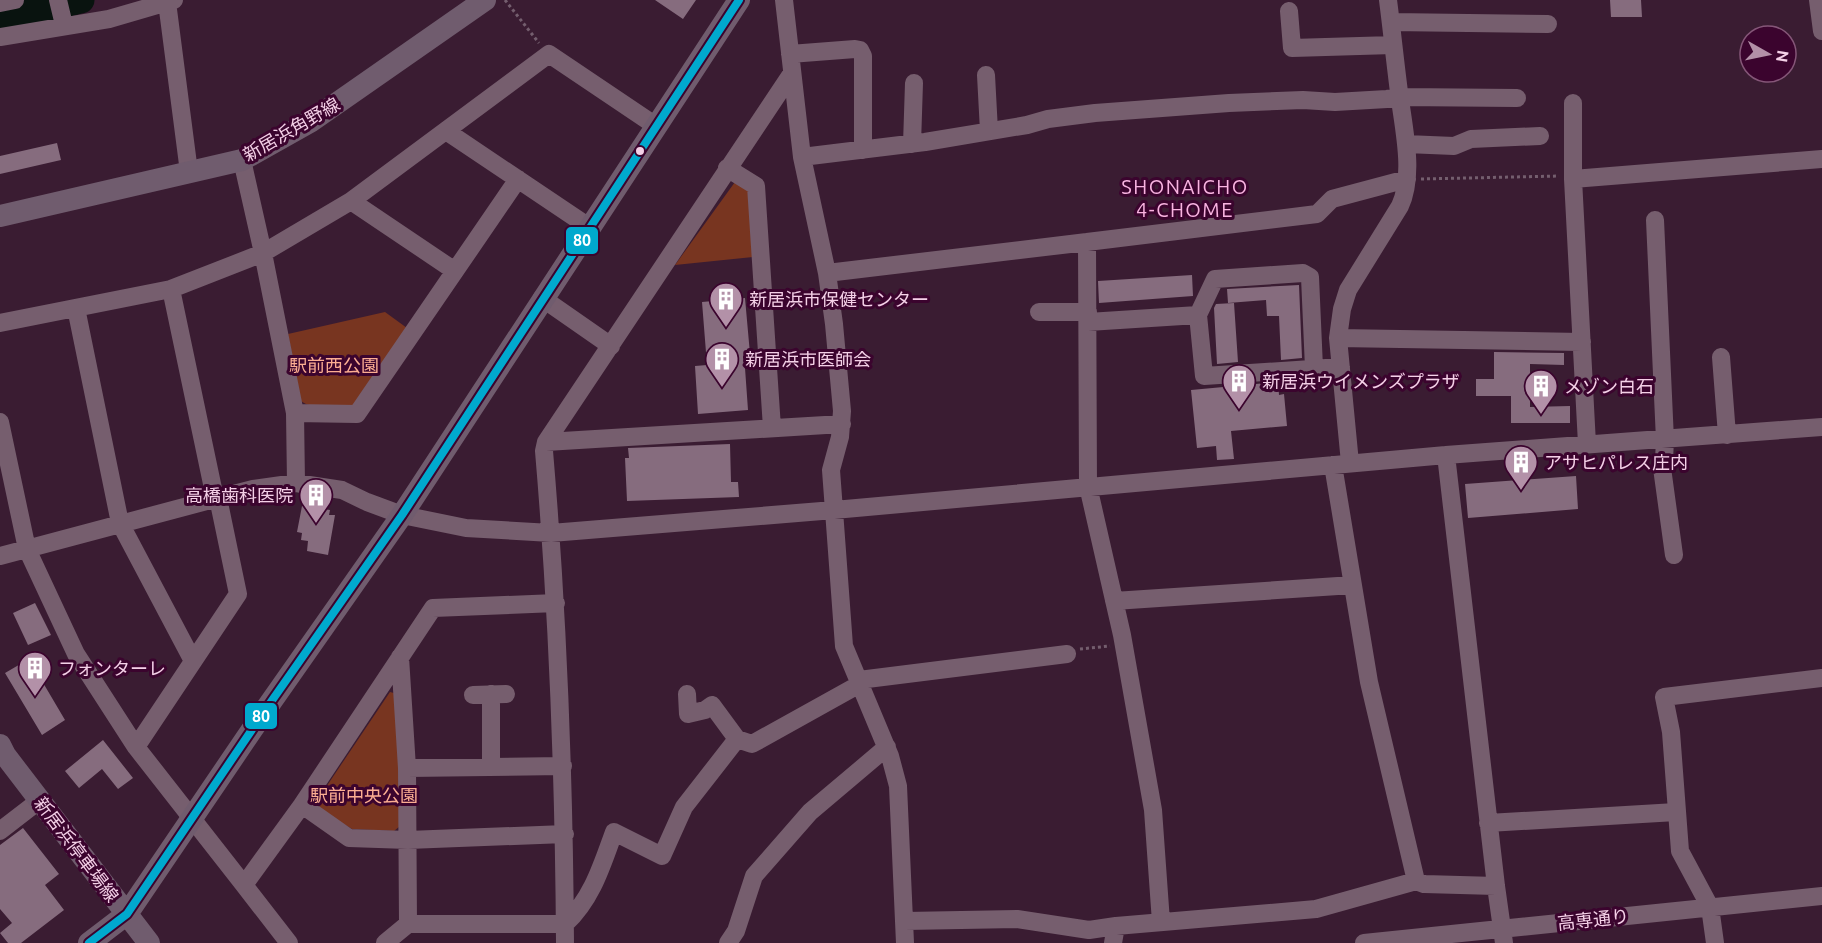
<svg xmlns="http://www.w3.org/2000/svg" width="1822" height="943" font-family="Ubuntu,'Noto Sans JP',sans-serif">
<rect width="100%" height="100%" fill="#3a1c32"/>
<!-- green -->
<path fill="#783520" d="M735 182 748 187 753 257 675 265Z
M385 312 407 328 358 404C344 408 311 410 301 401L288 334Z
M390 692 398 694 400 826 394 831 352 829 317 808 316 802Z"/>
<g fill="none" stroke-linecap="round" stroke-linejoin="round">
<!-- river -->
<path stroke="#09130f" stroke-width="27" d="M0 20 81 0"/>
</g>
<!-- building -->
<path fill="#866c7e" d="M655 0H696L683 19Z
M1610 0H1641L1642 17H1611Z
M57 143 61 160 0 174V156Z
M1192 275 1193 296 1099 303 1098 281Z
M1299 285 1302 358 1281 360 1279 316H1267L1266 300 1228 303 1227 289Z
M745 298 750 354H744L748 410 698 414 695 366 707 365 702 302Z
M1234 303 1238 362 1217 364 1214 308 1216 304Z
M1494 352 1564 353V365L1530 364V407L1570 406V423H1511V396H1476V379H1494Z
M1278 382 1279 395 1284 394 1287 426 1231 431 1234 459 1217 460 1216 446 1197 448 1191 390Z
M730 444 731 482H738L739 497 627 501 625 458H629L628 448Z
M1576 476 1578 509 1468 518 1465 484Z
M302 506 330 510 329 515H335L328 555 307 551 308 541 301 540 302 533 297 532Z
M35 603 51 635 28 645 13 613Z
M29 659 65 720 42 735 5 673Z
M103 740 133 778 118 789 102 769 79 788 65 771Z
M23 828 59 874 45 885 64 910 21 943H8L0 933 12 923 0 909V845Z"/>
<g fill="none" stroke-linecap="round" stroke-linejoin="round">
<!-- path -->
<path stroke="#745e6e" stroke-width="3" stroke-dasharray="3 3" stroke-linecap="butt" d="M505 0 539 43
M1421 179 1559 176
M1080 649 1110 646"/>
<!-- minor -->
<path stroke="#765e6e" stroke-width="18" d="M58 0 64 25
M784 0 802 157 827 273 834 324 842 411 840 437 831 470 844 646 890 756 898 786 905 943
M1818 0 1822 31
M167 2 189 172
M0 3 15 0
M1289 11 1292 48 1393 45
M1391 22 1548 24
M0 37 109 19 174 0
M790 54 855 49 860 50 863 56V150
M986 75 989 131
M1573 103V179
M446 131 589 227
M912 144 914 83
M1406 144 1454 146 1471 139 1540 136
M802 157 925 142 1027 125 1048 119 1095 113 1229 103 1303 100 1335 102 1387 99 1400 97 1517 98
M242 160 263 253 295 413 296 483
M727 168 756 186 772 428
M351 201 455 271
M1655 220 1665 440 1664 460 1662 468 1674 555
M827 273 1087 242
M171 289 263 253 351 201 549 54 656 126
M542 298 611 346
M76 308 120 523 193 661
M1039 312H1088
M1198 315 1215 279 1303 273 1310 277 1314 368
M1088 322 1198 315 1204 376 1341 367
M0 323 171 289 215 498
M1338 338 1582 342
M1721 357 1727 435
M295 413 357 414 518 179
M0 422 27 549 76 654 136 747 244 885
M546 442 842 424
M1587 444 1573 179 1822 159
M1446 455 1496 886 1504 943
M1350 463 1338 338 1342 309 1348 290 1400 206C1415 174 1403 126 1399 92 1395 61 1392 31 1388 0
M1333 465 1369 682 1416 881
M0 556 218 498 253 489 296 483 342 490 367 502 402 515 466 528 551 533 834 510 1446 455 1822 427
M1114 601 1353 585
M400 657 407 768 408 924
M859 680 1067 654
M491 694V767
M687 694 688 714 705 710 712 705 737 739 752 744 860 684
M473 695 506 694
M136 747 238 594 218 498
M407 768 563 766
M302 805 349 838 408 840 565 834
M1488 823 1676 812
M0 831 40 800
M905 921 1017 919 1089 930 1116 926
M1161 922 1153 810 1122 635 1088 486 1087 242 1317 214 1332 199 1407 179
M289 943 244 885 302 805 433 608 556 603
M385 943 408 924H565C592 899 602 865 614 832L662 856 684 807 737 739
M565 943C564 778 558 615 544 451L546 442 792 73
M728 943 736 931 754 876 810 812 887 747
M1113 943 1116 926 1316 909 1416 881 1424 884 1496 886
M1364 943 1822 896
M1715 943 1710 907 1680 851 1671 732 1664 697 1822 678"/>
<!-- major -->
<path stroke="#705c6e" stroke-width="22" d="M0 216 242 160 310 122 485 0
M0 745 5 755 149 943
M89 943 127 914 266 709 402 515 739 0"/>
<defs>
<path id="bus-1" d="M89 943 127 914 266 709 402 515 739 0"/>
</defs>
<!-- bus-1 casing -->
<use href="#bus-1" stroke="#3b042e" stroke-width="12"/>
<!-- bus-1 -->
<use href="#bus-1" stroke="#00a9ce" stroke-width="8"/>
</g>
<!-- icons -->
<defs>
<symbol id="building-pin" viewBox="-11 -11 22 30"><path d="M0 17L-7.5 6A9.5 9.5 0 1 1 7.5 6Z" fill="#b391a8" stroke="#3b042e"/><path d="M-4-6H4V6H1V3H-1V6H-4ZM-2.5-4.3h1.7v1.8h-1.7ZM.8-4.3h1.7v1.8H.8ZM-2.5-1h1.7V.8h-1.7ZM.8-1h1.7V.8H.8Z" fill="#fff"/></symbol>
</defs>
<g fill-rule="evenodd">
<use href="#building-pin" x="707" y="280" width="38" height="52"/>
<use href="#building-pin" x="703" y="340" width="38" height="52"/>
<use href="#building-pin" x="1220" y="362" width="38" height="52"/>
<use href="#building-pin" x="1522" y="367" width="38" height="52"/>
<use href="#building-pin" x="1502" y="443" width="38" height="52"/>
<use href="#building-pin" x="297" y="476" width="38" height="52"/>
<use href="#building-pin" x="16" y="649" width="38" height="52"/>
</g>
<!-- markers -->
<circle fill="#f4d0e7" stroke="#3b042e" stroke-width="2" cx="640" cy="151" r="5"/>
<g text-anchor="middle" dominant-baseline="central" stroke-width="6" stroke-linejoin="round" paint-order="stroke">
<!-- street labels -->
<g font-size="18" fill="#f4d0e7" stroke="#3b042e">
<text transform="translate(291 129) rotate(-30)">新居浜角野線</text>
<text transform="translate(77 849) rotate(53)">新居浜停車場線</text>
<text transform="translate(1593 919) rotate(-6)">高専通り</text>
</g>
<!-- poi labels -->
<g font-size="18" fill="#f4d0e7" stroke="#3b042e" text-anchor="start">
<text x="749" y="299">新居浜市保健センター</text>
<text x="745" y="359">新居浜市医師会</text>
<text x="1262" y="381">新居浜ウイメンズプラザ</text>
<text x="1564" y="386">メゾン白石</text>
<text x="1544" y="462">アサヒパレス庄内</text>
<text x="293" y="495" text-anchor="end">高橋歯科医院</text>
<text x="58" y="668">フォンターレ</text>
</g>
<!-- park labels -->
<g font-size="18" fill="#fcae92" stroke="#3b042e">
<text x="334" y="365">駅前西公園</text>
<text x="364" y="795">駅前中央公園</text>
</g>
<!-- neighbourhood labels -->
<g font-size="20" letter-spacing="1.5" fill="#f9b4e1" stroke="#3b042e">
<text x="1185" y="186">SHONAICHO<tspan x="1185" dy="23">4-CHOME</tspan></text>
</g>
</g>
<g stroke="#3b042e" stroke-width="2">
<rect x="565" y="226" width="34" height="29" rx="6" fill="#00a9ce"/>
<rect x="244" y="702" width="34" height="28" rx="6" fill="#00a9ce"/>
</g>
<g font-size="16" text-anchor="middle" font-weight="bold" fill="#fff">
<text x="582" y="246">80</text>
<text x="261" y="722">80</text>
</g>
<!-- north arrow -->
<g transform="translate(1768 54) rotate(99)"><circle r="28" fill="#3b042e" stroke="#855678" stroke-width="1.5"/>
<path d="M0-4.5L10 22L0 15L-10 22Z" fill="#b391a8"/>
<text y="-9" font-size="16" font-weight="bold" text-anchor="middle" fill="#f4d0e7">N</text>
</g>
</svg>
